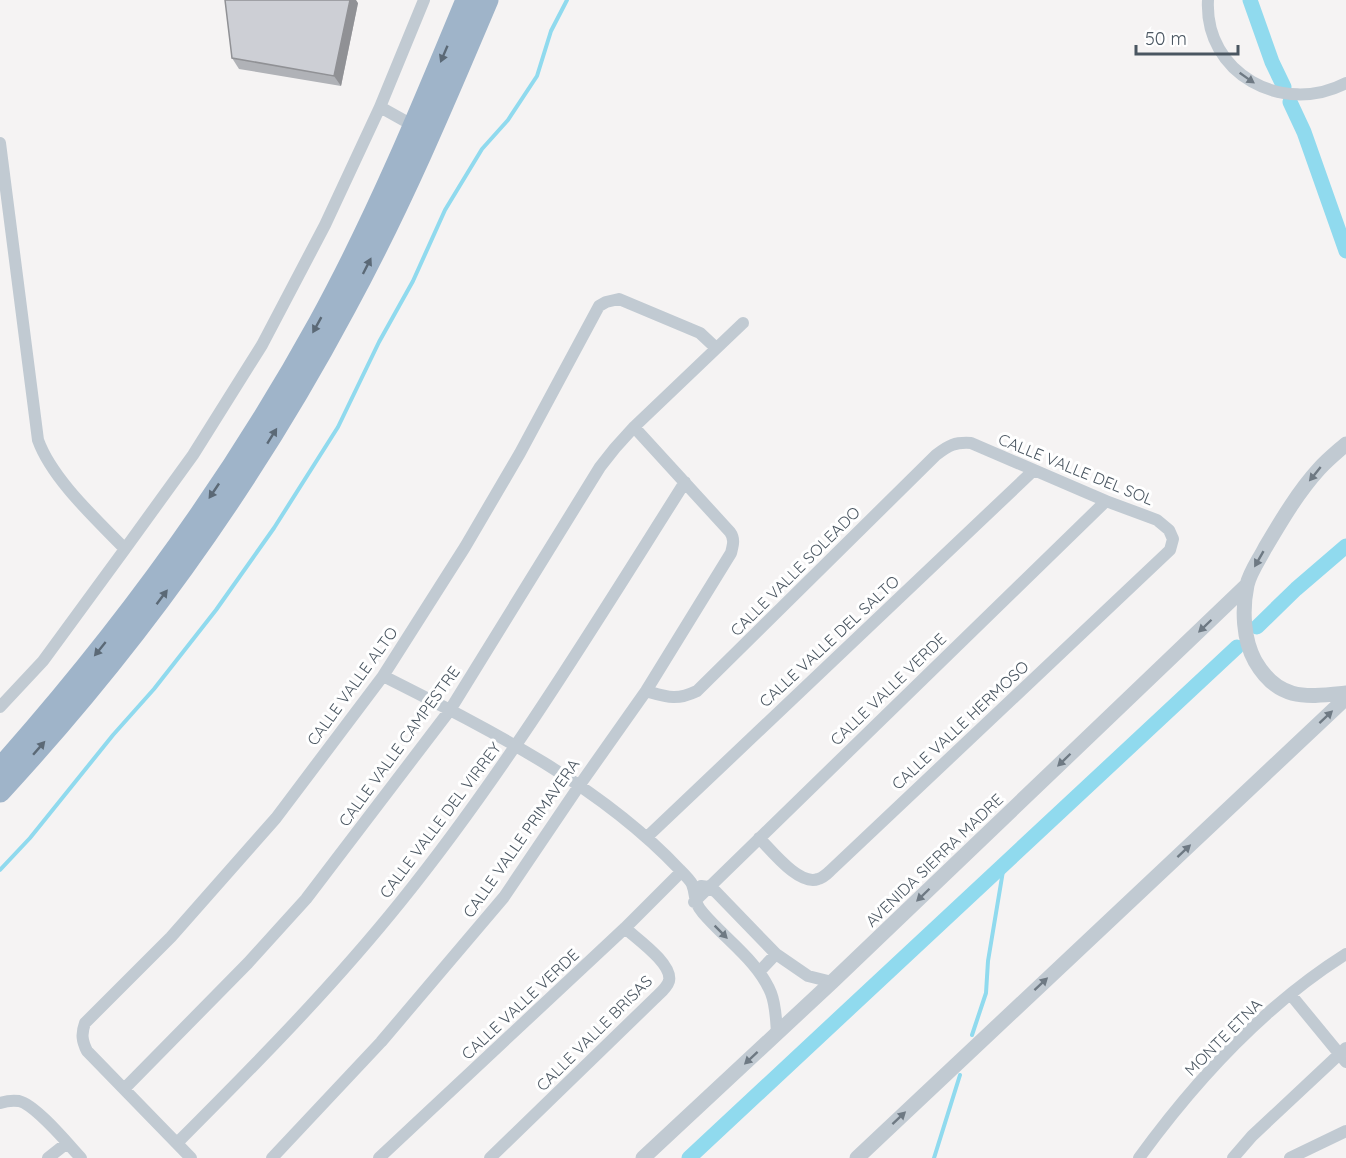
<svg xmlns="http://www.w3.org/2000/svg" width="1346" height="1158" font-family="Quicksand,sans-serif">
<rect width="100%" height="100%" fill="#f5f3f3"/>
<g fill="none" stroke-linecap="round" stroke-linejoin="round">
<!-- stream -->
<path stroke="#90daee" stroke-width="4" d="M0 870 30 838 113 735 154 689 216 610 274 528 338 427 379 342 413 281 445 210 482 149 508 120 537 76 551 31 567 0
M972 1035 986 993 988 961 1004 865
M934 1158 960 1075"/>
<!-- canal -->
<path stroke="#90daee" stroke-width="15" d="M1250 0 1272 62 1284 87
M1290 102 1304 132 1346 251
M1257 627 1296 589 1346 546
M689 1158 1237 647"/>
<!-- minor -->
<path stroke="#c1cad2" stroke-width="12" d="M1208 0C1204 74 1283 116 1346 83
M380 107 414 126
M0 143 38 440C52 479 96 519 125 549
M383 676C488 729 599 784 680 870 684 874 690 880 692 884 697 897 692 900 703 913 725 939 758 961 771 993 776 1006 776 1020 777 1033
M646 691C667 697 676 701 697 691L936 455C949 445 955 442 971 443L1106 501 1157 520 1169 530 1173 539 1170 550 830 871C827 874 822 878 818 879 799 886 772 851 759 838
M0 707 43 661 125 549 193 455 262 345 325 225 380 107 424 0
M647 837 1034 470
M701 886 709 887 716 892 776 954 808 976 832 982
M694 902 1106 501
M759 972 776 954
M1291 995 1346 1062
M124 1089 248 963 306 899 450 710 600 467 615 448 634 427 743 323
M0 1103C6 1101 12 1100 19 1101 36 1105 68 1144 81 1158
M177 1143C256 1064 333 986 402 900 508 768 595 624 685 482
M48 1158 67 1143
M191 1158 87 1051C82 1041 81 1034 85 1023L171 937 276 818 383 676 465 547 520 453 599 306 606 302 619 299 700 333 716 348
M272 1158 381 1042 504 897 579 786 646 691 731 553C733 545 735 539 730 532L634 427
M379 1158 625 928 681 872
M490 1158 654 999C659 994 667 988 669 981 673 964 637 939 625 928
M1139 1158C1195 1081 1265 1005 1346 954
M1233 1158 1252 1136 1346 1048
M1290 1158 1346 1131"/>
<!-- tertiary -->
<path stroke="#c1cad2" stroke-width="15" d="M1346 444C1337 452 1327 460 1319 469 1298 492 1281 521 1265 548 1259 560 1250 572 1247 585 1242 609 1243 639 1255 661 1278 701 1305 697 1346 693
M643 1158 832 982 1247 585
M857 1158 1346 698"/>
<!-- trunk -->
<path stroke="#9fb4c9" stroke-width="21" d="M0 768C121 632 231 482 319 322 376 218 421 109 466 0
M0 792C136 645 252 483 346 307 400 208 444 104 488 0"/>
</g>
<!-- wall -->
<path fill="#b0b2b7" d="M358 3 341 86 239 69 232 58Z"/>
<!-- shaded-wall -->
<path fill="#909195" d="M350 0H356L358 3 341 86 334 76Z"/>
<!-- building -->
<path fill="#cdcfd5" stroke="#909195" stroke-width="1.5" d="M225 0H350L334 76 232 58Z"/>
<!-- one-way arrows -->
<defs><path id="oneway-solid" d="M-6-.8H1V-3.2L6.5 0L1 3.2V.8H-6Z" transform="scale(1.5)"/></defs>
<g fill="#5b6976">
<use href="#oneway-solid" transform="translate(444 54) rotate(113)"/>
<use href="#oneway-solid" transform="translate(367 266) rotate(-63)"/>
<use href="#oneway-solid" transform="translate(317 325) rotate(119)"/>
<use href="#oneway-solid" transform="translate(272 436) rotate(-58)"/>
<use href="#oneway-solid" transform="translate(214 491) rotate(124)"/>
<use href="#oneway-solid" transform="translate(162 597) rotate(-53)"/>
<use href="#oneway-solid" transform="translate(100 649) rotate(129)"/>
<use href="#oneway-solid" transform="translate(39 748) rotate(-49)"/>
</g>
<g fill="#6e7983">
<use href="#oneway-solid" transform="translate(1247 78) rotate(35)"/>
<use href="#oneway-solid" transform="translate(1315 474) rotate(129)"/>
<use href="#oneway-solid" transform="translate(1259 559) rotate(120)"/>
<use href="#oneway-solid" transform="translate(1205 626) rotate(136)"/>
<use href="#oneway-solid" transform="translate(1326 717) rotate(-43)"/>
<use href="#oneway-solid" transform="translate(1064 760) rotate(136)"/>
<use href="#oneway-solid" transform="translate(1184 851) rotate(-43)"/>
<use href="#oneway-solid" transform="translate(923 895) rotate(136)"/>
<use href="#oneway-solid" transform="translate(721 932) rotate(45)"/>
<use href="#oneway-solid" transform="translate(1041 984) rotate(-43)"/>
<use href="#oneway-solid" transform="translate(751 1058) rotate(137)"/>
<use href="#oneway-solid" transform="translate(899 1118) rotate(-43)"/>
</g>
<g text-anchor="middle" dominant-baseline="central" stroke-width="6" stroke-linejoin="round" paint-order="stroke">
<!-- street labels -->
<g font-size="16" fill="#4a5661" stroke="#fff">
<text transform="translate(1076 469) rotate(22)">CALLE VALLE DEL SOL</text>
<text transform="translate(795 571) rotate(-45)">CALLE VALLE SOLEADO</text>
<text transform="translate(829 641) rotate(-43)">CALLE VALLE DEL SALTO</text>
<text transform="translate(352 686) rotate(-54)">CALLE VALLE ALTO</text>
<text transform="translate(888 689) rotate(-44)">CALLE VALLE VERDE</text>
<text transform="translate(960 725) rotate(-43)">CALLE VALLE HERMOSO</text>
<text transform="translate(399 746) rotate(-54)">CALLE VALLE CAMPESTRE</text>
<text transform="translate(440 820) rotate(-53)">CALLE VALLE DEL VIRREY</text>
<text transform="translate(521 838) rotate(-55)">CALLE VALLE PRIMAVERA</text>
<text transform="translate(934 860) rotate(-44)">AVENIDA SIERRA MADRE</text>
<text transform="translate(520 1004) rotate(-43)">CALLE VALLE VERDE</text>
<text transform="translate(594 1033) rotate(-45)">CALLE VALLE BRISAS</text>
<text transform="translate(1223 1037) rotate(-45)">MONTE ETNA</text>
</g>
</g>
<!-- scale -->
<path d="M1136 45v9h102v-9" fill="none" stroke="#4a5661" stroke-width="3"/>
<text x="1145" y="45" font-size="18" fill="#4a5661" stroke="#ffffff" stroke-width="4.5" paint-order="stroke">50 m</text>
</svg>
